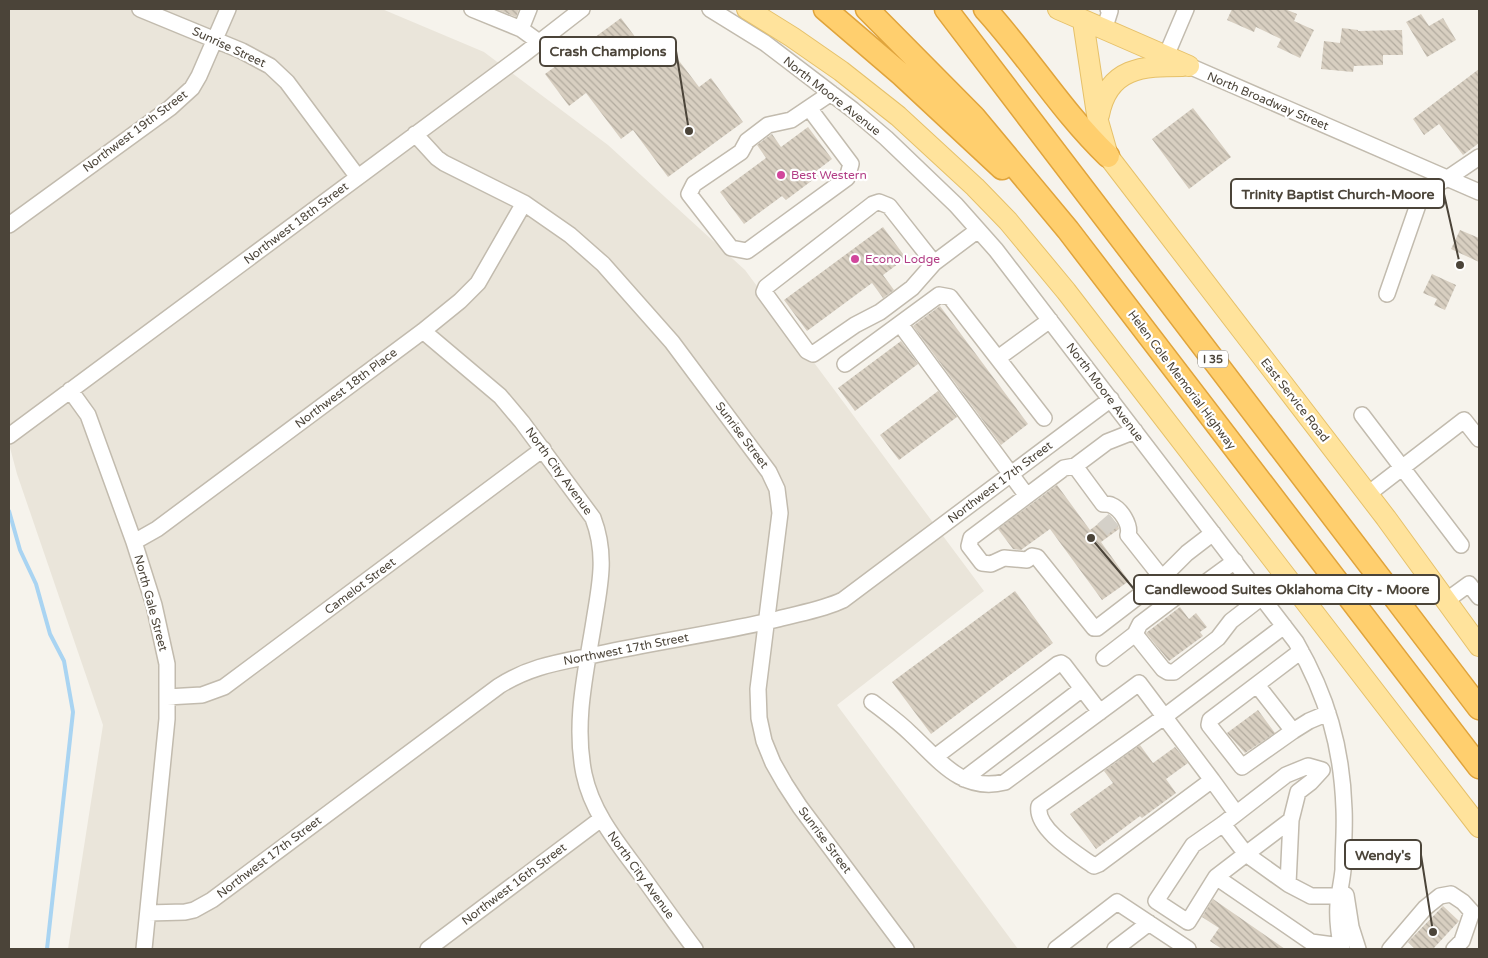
<svg xmlns="http://www.w3.org/2000/svg" width="1488" height="958" font-family="'Varela Round',sans-serif">
<defs>
<pattern id="building-back-hatch" width="6" height="6" patternUnits="userSpaceOnUse" patternTransform="scale(1.25)"><rect width="6" height="6" fill="#d8cfc1"/><path d="M-1 5l2 2M0 0l6 6M5-1l2 2" fill="none" stroke="#b1aa9e"/></pattern>
</defs>
<rect width="100%" height="100%" fill="#f6f3ec"/>
<!-- residential -->
<path fill="#eae5da" d="M9 9H382L484 52 608 145 745 270 984 591 837 705 1018 949H68L103 725 17 474 9 444Z"/>
<g fill="none" stroke-linecap="round" stroke-linejoin="round">
<!-- stream -->
<path stroke="#a9d4f2" stroke-width="4" d="M9 511 20 550 36 584 50 634 64 661 73 712 47 949"/>
</g>
<!-- building -->
<path fill="url(#building-back-hatch)" d="M496 9H519L516 17Z
M1232 9H1285L1297 14 1294 21 1314 30 1300 58 1277 47 1281 39 1256 27 1254 32 1227 20Z
M1421 14 1429 26 1443 18 1456 40 1427 57 1406 22Z
M621 18 647 53 664 41 699 87 711 78 743 122 668 177 633 130 621 139 586 93 569 106 545 74Z
M1342 28 1358 30V31L1402 30 1403 55H1383V65L1354 66 1353 72 1321 69 1324 41 1340 43Z
M1479 69V143L1463 155 1439 124 1424 135 1413 119Z
M1193 108 1231 157 1189 189 1152 139Z
M808 127 832 159 815 172 818 176 786 200 782 196 744 224 720 192 766 158 757 145 772 134 781 147Z
M883 227 906 258 883 275 894 290 883 298 872 283 807 331 784 300Z
M1460 230 1479 238V262L1451 249Z
M1432 274 1456 285 1445 310 1434 305 1437 299 1423 293Z
M940 306 1028 424 1001 445 913 326Z
M901 341 918 364 855 411 838 388Z
M938 391 957 417 899 460 880 435Z
M1057 485 1090 530 1110 515 1118 526 1119 529 1101 542 1129 581 1102 600 1050 529 1021 550 1013 549 998 529Z
M1015 591 1053 643 931 734 892 682Z
M1180 607 1189 619 1196 613 1207 627 1200 632 1203 636 1169 661 1146 633Z
M1258 710 1275 733 1245 753 1227 733Z
M1140 745 1153 763 1175 747 1188 763 1166 779 1176 793 1142 818 1140 816 1096 849 1070 814 1113 783 1104 771Z
M1213 899 1285 949H1222L1210 941 1219 928 1202 917Z
M1443 906 1459 921 1433 949H1415L1408 942Z"/>
<g fill="none" stroke-linecap="round" stroke-linejoin="round">
<!-- minor-tunnel -->
<path stroke="#d4d0c8" stroke-width="15" stroke-dasharray="15 8" stroke-linecap="butt" d="M1103 519 1115 533"/>
<defs>
<path id="minor" d="M140 9 242 51 270 66 287 82 357 176
M472 9 521 29 539 42
M710 9 765 43 853 110 886 138 956 205 996 250 1296 642C1327 696 1342 747 1344 809 1345 829 1343 850 1343 870 1342 881 1339 893 1338 904 1337 919 1339 935 1342 949
M521 29 529 9
M1104 30 1110 11 1108 9
M1166 56 1186 9
M1189 66 1479 192
M809 108 851 164 847 178 747 251 731 248 689 194 694 184 741 152 747 141 768 125 791 120 831 93
M415 134 437 158 444 163 524 203 570 235 603 264 672 342 769 472 777 489 780 513 758 689 759 718 764 741 773 763 785 784 800 807 906 949
M9 225 170 108 192 88 199 76 228 9
M934 263 889 206 879 202 873 204 766 287 764 292 807 351 813 354 855 325 880 312 912 288 934 263 978 230
M1387 294 1420 199 1429 188 1448 178 1479 157
M900 324 1027 496
M423 331 500 396 522 422 593 518C606 552 601 580 595 615 587 668 573 720 584 774 592 812 616 841 639 872 658 898 676 924 695 949
M998 358 1050 320
M845 364 939 295 950 297 1044 418
M70 390 88 415 134 542 154 605 167 664V719L144 949
M1362 415 1461 545
M1135 431 1107 442 1075 466 1064 468 971 538 969 546 982 563 991 564 1004 558 1027 560 1032 556 1037 557 1094 628H1097L1162 578 1187 553 1213 533
M9 436 524 54 582 9
M1075 466 1103 504C1106 504 1109 504 1111 505 1121 509 1131 525 1128 535L1162 578
M1368 494 1464 420 1479 439
M134 542 157 529 423 331 460 301 478 283 524 203
M1447 600 1469 584 1479 597
M1135 634 1163 669 1168 672H1174L1218 638 1231 621 1262 597
M1104 658 1135 634 1140 624 1177 596 1194 591 1235 561
M1257 685 1293 731 1242 767 1209 725 1210 720 1301 651
M167 697 202 695 224 687 543 449
M872 702C885 712 899 722 911 734 939 760 962 793 1005 782L1139 683 1212 780 1099 864 1094 866C1077 854 1035 829 1039 806L1164 717 1284 626
M1293 731 1309 721 1328 713
M935 757 1058 664 1061 663 1064 665 1100 712
M964 779 1082 689
M1212 780 1236 813
M1223 824 1246 854 1291 820 1288 884
M1216 877 1188 922 1156 901 1193 845 1223 824 1286 775 1308 766 1322 770 1311 782 1298 792 1291 820
M1346 895 1351 927 1358 949
M1339 896H1311L1288 884 1246 854 1216 877 1311 942 1341 946
M148 913 185 912 194 910 212 900 499 686C532 665 562 662 599 654 659 641 719 633 778 619 800 613 822 610 843 600L1111 399
M428 949 601 819
M1056 949 1117 902 1188 949
M1115 949 1149 923
M1390 949 1425 908 1440 896 1451 894 1463 902 1472 912 1462 941 1454 949"/>
<path id="major" d="M747 9 792 37 841 71 898 116 975 187 1008 221 1066 291 1479 827
M1058 9 1189 66
M1083 21 1098 121 1108 156 1386 518 1479 646
M1099 115C1108 67 1143 66 1183 66"/>
<path id="highway" d="M825 9 902 75 1002 168
M867 9 974 117 1068 230 1479 767
M946 9 1479 708
M985 9C1028 56 1062 112 1108 156"/>
</defs>
<!-- minor casing -->
<use href="#minor" stroke="#c2bbae" stroke-width="18"/>
<!-- major casing -->
<use href="#major" stroke="#e6c16a" stroke-width="22"/>
<!-- highway casing -->
<use href="#highway" stroke="#e0a43c" stroke-width="25"/>
<!-- minor -->
<use href="#minor" stroke="#fff" stroke-width="15"/>
<!-- major -->
<use href="#major" stroke="#ffe39c" stroke-width="20"/>
<!-- highway -->
<use href="#highway" stroke="#ffcf6e" stroke-width="22"/>
</g>
<!-- markers -->
<g fill="#d1479c" stroke="#fff" stroke-width="2">
<circle cx="781" cy="175" r="5"/>
<circle cx="855" cy="259" r="5"/>
</g>
<g text-anchor="middle" dominant-baseline="central" stroke-width="4.5" stroke-linejoin="round" paint-order="stroke">
<!-- shield labels -->
<rect fill="#fff" stroke="#817c74" stroke-width="1" x="1198" y="350.5" width="30" height="17" rx="4"/>
<g font-size="11" font-weight="bold" fill="#4b4439">
<text x="1213" y="359">I 35</text>
</g>
<!-- street labels -->
<g font-size="12" fill="#4b4439" stroke="#fff">
<text transform="translate(229 47) rotate(25)">Sunrise Street</text>
<text transform="translate(832 96) rotate(38)">North Moore Avenue</text>
<text transform="translate(1268 101) rotate(23)">North Broadway Street</text>
<text transform="translate(135 131) rotate(-37)">Northwest 19th Street</text>
<text transform="translate(296 223) rotate(-37)">Northwest 18th Street</text>
<text transform="translate(1182 380) rotate(53)">Helen Cole Memorial Highway</text>
<text transform="translate(346 388) rotate(-37)">Northwest 18th Place</text>
<text transform="translate(1105 392) rotate(53)">North Moore Avenue</text>
<text transform="translate(1295 400) rotate(52)">East Service Road</text>
<text transform="translate(742 435) rotate(53)">Sunrise Street</text>
<text transform="translate(559 471) rotate(54)">North City Avenue</text>
<text transform="translate(1000 482) rotate(-37)">Northwest 17th Street</text>
<text transform="translate(360 586) rotate(-37)">Camelot Street</text>
<text transform="translate(151 603) rotate(75)">North Gale Street</text>
<text transform="translate(626 649) rotate(-11)">Northwest 17th Street</text>
<text transform="translate(825 840) rotate(53)">Sunrise Street</text>
<text transform="translate(269 857) rotate(-37)">Northwest 17th Street</text>
<text transform="translate(641 875) rotate(54)">North City Avenue</text>
<text transform="translate(514 884) rotate(-37)">Northwest 16th Street</text>
</g>
<!-- hotel labels -->
<g font-size="12" fill="#b23c85" stroke="#fff" text-anchor="start">
<text x="791" y="175">Best Western</text>
<text x="865" y="259">Econo Lodge</text>
</g>
</g>
<!-- callouts -->
<path fill="none" stroke="#4b4439" stroke-width="2" d="M689 131L676 51M1460 265L1444 194M1091 538L1134 589M1433 932L1421 855"/>
<g fill="#4b4439" stroke="#fff" stroke-width="2">
<circle cx="689" cy="131" r="5"/>
<circle cx="1460" cy="265" r="5"/>
<circle cx="1091" cy="538" r="5"/>
<circle cx="1433" cy="932" r="5"/>
</g>
<g fill="#fff" stroke="#4b4439" stroke-width="2">
<rect x="540" y="37" width="136" height="29" rx="5"/>
<rect x="1231" y="179" width="213" height="29" rx="5"/>
<rect x="1134" y="575" width="305" height="29" rx="5"/>
<rect x="1345" y="840" width="76" height="29" rx="5"/>
</g>
<g font-size="14" text-anchor="middle" font-weight="bold" fill="#4b4439">
<text x="608" y="56">Crash Champions</text>
<text x="1338" y="199">Trinity Baptist Church-Moore</text>
<text x="1287" y="594">Candlewood Suites Oklahoma City - Moore</text>
<text x="1383" y="860">Wendy's</text>
</g>
<!-- border -->
<rect width="1488" height="958" fill="none" stroke="#4b4439" stroke-width="20"/>
</svg>
